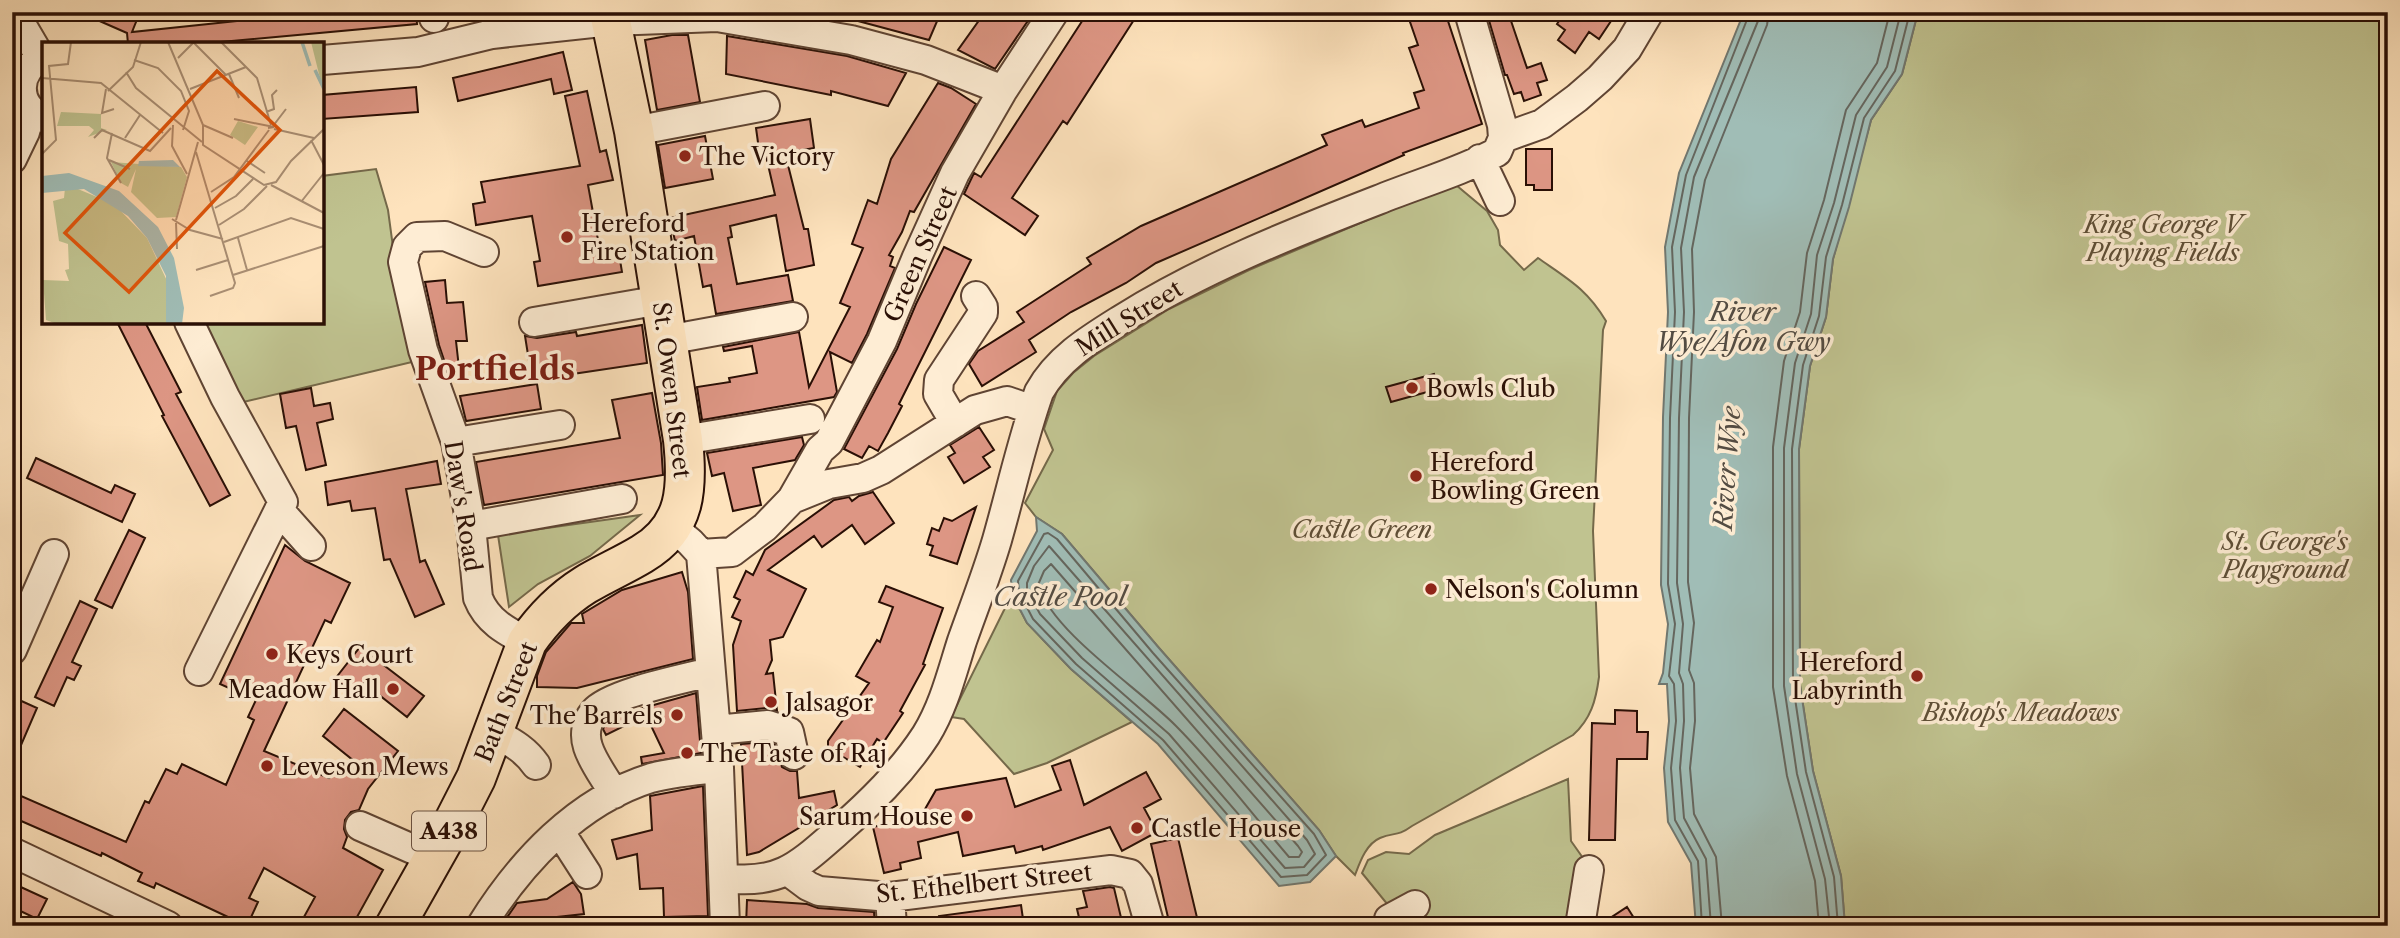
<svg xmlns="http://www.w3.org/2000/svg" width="2400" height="938" font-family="'Libre Caslon Text',serif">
<rect width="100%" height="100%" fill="#fee3bd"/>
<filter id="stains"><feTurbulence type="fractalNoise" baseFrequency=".00286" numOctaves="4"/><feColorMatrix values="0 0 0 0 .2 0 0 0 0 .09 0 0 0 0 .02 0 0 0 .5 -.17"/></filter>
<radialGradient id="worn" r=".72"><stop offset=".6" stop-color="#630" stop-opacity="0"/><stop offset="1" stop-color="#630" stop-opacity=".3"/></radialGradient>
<!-- green -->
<path fill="#c0c390" stroke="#75694a" stroke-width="2" d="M1918 12H2388V926H1845L1841 876 1813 771 1800 685 1799 449 1810 366 1826 317 1833 259 1871 120 1902 74Z
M376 169 388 210 393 247 394 274 412 362 239 403 200 322H322V176Z
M1456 185 1487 211 1498 230 1500 245 1524 270 1538 258C1568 279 1587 289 1606 321L1603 330 1593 531 1599 677C1596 700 1591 719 1573 735L1412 826C1397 837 1394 832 1380 838 1366 844 1360 862 1355 875L1336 856 1319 830 1159 648 1062 534 1036 517 1025 503 1053 450 1044 429 1057 391 1073 373 1094 356 1169 309 1249 270 1424 196Z
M640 515 590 556 538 584 509 607 498 535Z
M1012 594 1027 623 1071 669 1132 722 1047 763 1014 774 964 719 951 717Z
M1568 779 1571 841 1590 868 1572 926H1405L1362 873 1368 860 1386 852 1409 854 1435 835Z"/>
<!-- water -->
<path fill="#a0bdb6" stroke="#71776f" stroke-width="2" d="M1744 12H1918L1902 74 1871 120 1849 207 1833 259 1826 317 1810 366 1799 449 1800 685 1813 771 1841 876 1845 926H1696L1691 863 1668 822 1664 768 1669 721 1667 684H1659L1663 673 1668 624 1661 585 1663 417 1668 312 1665 247 1679 173Z
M1036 517 1062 534 1159 648 1319 830 1336 856 1310 882 1279 886 1158 744 1071 669 1027 623 1012 594 1011 580 1037 531Z"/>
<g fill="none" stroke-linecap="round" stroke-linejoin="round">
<!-- shore -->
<path stroke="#65665e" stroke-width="2" d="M1048 533 1057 539 1153 653 1314 834 1326 855 1307 875 1281 877 1163 740 1076 664 1033 619 1019 592 1018 581 1044 534Z
M1049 546 1307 840 1315 854 1304 867 1285 868 1169 734 1082 658 1040 614 1027 590V583L1034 566Z
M1051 564 1298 846 1302 852 1299 857H1289C1252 814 1216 766 1176 726 1140 689 1053 633 1038 585L1044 571Z
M1702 926 1698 861 1675 820 1671 768 1676 721 1674 684 1669 676 1675 624 1668 584 1670 418 1675 312 1672 247 1686 175 1750 12
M1711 926 1706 859 1684 818 1680 768 1684 721 1683 684 1679 673 1683 624 1677 583 1679 418 1684 312 1681 248 1694 177 1758 21 1759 12
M1722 926 1716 857 1694 814 1690 768 1695 721 1694 683 1689 670 1694 623 1688 582 1689 418 1694 312 1692 249 1705 180 1767 25 1769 12
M1819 926 1815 881 1787 776 1773 687V447L1784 361 1800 312 1807 253 1824 200 1846 110 1877 63 1890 12
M1830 926 1825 879 1797 774 1784 686V448L1795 363 1811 314 1817 255 1834 203 1856 115 1887 67 1901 12
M1838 926 1834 877 1806 772 1793 685 1792 449 1803 365 1819 316 1826 257 1842 205 1864 118 1895 71 1910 12"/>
</g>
<!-- building -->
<path fill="#dd9684" stroke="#2a0f05" stroke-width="2" d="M79 12H127L138 17 132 32 322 12H416L417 24 199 44H128L127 33Z
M844 12H941L929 40 843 17Z
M985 12H1034L995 69 958 50Z
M1088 12H1139L1067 124 1063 121 1012 198 1038 216 1025 235 964 194 974 173 981 177Z
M1426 12H1445L1482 124 1403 153 1404 155 1156 263 1126 283 1071 312 1029 340 1036 352 982 386 969 364 978 351 1024 322 1017 312 1091 264 1087 258 1141 226 1327 145 1322 135 1362 120 1365 127 1419 108 1414 93 1424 90 1409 48 1418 45 1409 19Z
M1500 12H1508L1527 68 1541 63 1547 80 1537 83 1541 95 1524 101 1521 92 1514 94 1507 75H1505L1488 17Z
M1565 12H1617L1599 39 1589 32 1575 53 1558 40 1565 30 1557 24Z
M672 35H688L700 102 657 110 645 40Z
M727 36 847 56 906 73 888 106 831 91V95L726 74Z
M563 52 572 90 554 94 551 79 458 101 453 78Z
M938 83 951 88 976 104 914 212 910 211 902 232 889 255 893 257 890 266 895 268 867 334 852 363 830 352 837 392 834 397 702 420 697 387 730 382 729 378 757 373 752 346 724 351 723 347 799 332 809 387 850 307 840 303 863 248 852 244 868 200 877 204 891 159Z
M416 87 418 112 322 119V95Z
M587 91 600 152 606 150 613 180 588 185 600 251 618 248 622 272 538 286 534 262 540 261 532 216 476 225 473 204 485 202 481 182 580 166 565 96Z
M810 119 814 148 785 153 804 229H808L814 265 786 271 776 215 730 226 732 237 728 238 737 284 788 275 793 301 716 314 711 285 703 287 694 236 675 241 670 218 775 195 766 156 760 157 756 128Z
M705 136 713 179 665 188 658 145Z
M1526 149H1552V190H1534V185H1526Z
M944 247 971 260 899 404 902 406 888 433 878 451 869 446 862 458 844 449 897 349 916 304Z
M445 280 447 303 463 302 467 341H456L459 368 447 369 439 345 425 282Z
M117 322H145L181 392 176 394 230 495 210 506 162 416 164 415Z
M642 325 647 363 532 380 525 336 537 338 576 332 577 336Z
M1434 374 1438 389 1391 402 1386 387Z
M537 384 541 409 466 421 460 396Z
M311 388 314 406 330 403 333 419 317 423 326 465 306 470 296 426 286 428 280 394Z
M652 393 661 443 663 475 484 505 476 462 620 438 612 400Z
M979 427 994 450 983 457 990 467 964 483 948 457 955 453 950 445Z
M802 437 804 445 795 460 753 468 761 505 733 511 724 473 712 476 707 453Z
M36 458 111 493 115 485 135 494 122 522 27 478Z
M437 461 441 484 406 489 420 562 425 560 444 604 415 617 390 559 384 560 375 508 352 511 350 501 328 505 325 482Z
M873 492 894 523 865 544 852 525 822 547 814 536 768 570 806 589 783 637 770 640 772 660 766 674 773 673 777 711 766 708 737 711 733 645 741 621 732 617 740 600 734 597 746 571 753 575 765 550 834 500 849 497 852 501 859 496Z
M976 507 957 564 930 555 933 546 927 544 932 528 939 531 944 518 952 521Z
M129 530 145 538 112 608 95 600Z
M285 545 305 561 350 583 331 623 325 620 264 751 329 778 354 761 323 736 344 709 398 751 368 789 359 810 351 812 345 820 344 829 347 837 343 848 383 870 352 926H299L315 897 264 868 249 898 258 902 247 926H237L226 920 228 917 156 883 154 888 138 881 142 873 102 853 101 856 12 817V792L126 842 145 801 149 803 166 769 177 774 182 764 226 785 254 720 248 717 256 700 220 684Z
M682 572 688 592 693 659 577 688 537 687V676L546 652 571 623H584L582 614 622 590Z
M886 586 943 608 923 664 925 665 900 711 903 713 883 743 877 739 860 767 828 748V741L869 683 856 676 877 640 880 642 893 607 879 602Z
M80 601 97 609 72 662 81 666 74 680 67 677 54 706 35 697Z
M360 647 424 696 407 717 364 683 356 695 335 679Z
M696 693 701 753 642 764 641 757 664 753 646 715 606 735 603 729 606 723 622 714Z
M17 699 37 708 12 766V710Z
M1615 710 1637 711V732H1648L1647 759H1617L1615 840H1589L1592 723 1615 724Z
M766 742 775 745 782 767 790 771H797L799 798 834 791 837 805 759 852 747 855 741 744Z
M1070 760 1084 805 1146 772 1161 799 1144 808 1157 832 1122 851 1110 827 1043 850 1042 846 1016 853 1014 846 963 856 958 832 918 842 921 858 900 863 901 869 884 873 873 827 921 816 936 790 1006 778 1015 807 1061 790 1052 766Z
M703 786 708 916 664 917 663 888 640 889 637 854 617 859 612 840 652 830 650 796Z
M1178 838 1199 926H1170L1151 844Z
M573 882 581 894 584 914 512 922 510 926H501L517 903 547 899Z
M12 883 47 899 37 919 12 907Z
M1110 887 1114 888 1123 926H1081L1077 909 1087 907 1083 891Z
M747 900 807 904 818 908 874 912 875 926H746Z
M1021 905 1024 926H940L939 916Z
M1627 907 1639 926H1598Z"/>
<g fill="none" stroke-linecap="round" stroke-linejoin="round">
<defs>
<path id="minor" d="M14 12 41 58
M432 12 434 18
M44 57C15 69 14 107 44 118
M322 60 418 52 492 34 611 21 717 17 851 40 926 60 1003 90
M634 131 765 106
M1503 138 1542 124 1577 98 1600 78 1627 49 1649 12
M12 159 25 132 31 111
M1480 159 1500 201
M484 252 445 236 417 237 407 247 403 262 423 350 456 442 471 526 478 598C487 621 506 631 527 642
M189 322 225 397 283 502 199 671
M534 322 661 300
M667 340 793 317
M955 423 938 394 939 380 983 313V307L976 296
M683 440 810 419
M456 442 560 425
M792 499 820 450 829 442 882 341 917 257 955 173 1003 90 1054 12
M279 510 311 546
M471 526 622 499
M673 528 690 542 701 554 719 768 725 926
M701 554 732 552 765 527 792 499 829 484 863 478 881 470 975 410 1007 401 1033 410
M12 650 54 554
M716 730 768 725 789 732 794 755
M495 733C511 742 525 749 536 765
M614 794C606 779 593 763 588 747 584 735 586 722 594 712 610 693 684 679 710 672
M360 826 433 858
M560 832 587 874
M12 852 168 926
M788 871 808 886 819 891 890 897 1111 870 1130 874 1138 884 1150 926
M724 878C779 885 797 867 837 832 870 803 902 772 926 735 944 706 952 672 962 641 974 607 987 574 997 540 1011 491 1022 440 1039 392 1058 358 1090 339 1122 319 1202 269 1290 234 1378 200 1417 184 1460 172 1497 152L1503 138 1502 125 1469 12
M890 897 892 926
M481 926C520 863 577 801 651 778 673 772 697 770 719 768
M1392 926 1389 919 1415 905
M1580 926 1589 870"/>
<path id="highway" d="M395 926 452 825 476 778 527 642C543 619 561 600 585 585 603 574 624 565 642 554 687 528 688 487 683 440L634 131 609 12"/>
</defs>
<!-- minor casing -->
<use href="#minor" stroke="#5f4433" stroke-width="32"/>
<!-- highway casing -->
<use href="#highway" stroke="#2a0f05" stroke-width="42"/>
<!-- minor -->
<use href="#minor" stroke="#feedd4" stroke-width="28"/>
<!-- highway -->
<use href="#highway" stroke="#fee3bd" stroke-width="38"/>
</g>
<!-- markers -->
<g fill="#8f2418" stroke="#feedd4" stroke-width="2.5">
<circle cx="685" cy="156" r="7"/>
<circle cx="567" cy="237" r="7"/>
<circle cx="1412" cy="388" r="7"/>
<circle cx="1416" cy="476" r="7"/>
<circle cx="1431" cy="589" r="7"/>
<circle cx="272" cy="654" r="7"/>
<circle cx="1917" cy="676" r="7"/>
<circle cx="393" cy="689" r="7"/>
<circle cx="771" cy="702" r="7"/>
<circle cx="677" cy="715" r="7"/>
<circle cx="687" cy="753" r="7"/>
<circle cx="267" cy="766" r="7"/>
<circle cx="967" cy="816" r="7"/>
<circle cx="1137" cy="828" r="7"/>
</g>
<g text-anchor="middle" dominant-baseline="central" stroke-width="7" stroke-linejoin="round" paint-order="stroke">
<!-- shield labels -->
<rect fill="#feedd4" stroke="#6a5243" stroke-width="2" x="412" y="811.5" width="74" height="39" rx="5"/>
<g font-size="23" font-weight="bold" fill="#2a0f05">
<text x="449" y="831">A438</text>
</g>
<!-- poi labels -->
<g font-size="24" fill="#2a0f05" stroke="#feedd4" text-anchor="start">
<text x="699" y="156">The Victory</text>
<text x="581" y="223">Hereford<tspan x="581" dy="28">Fire Station</tspan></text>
<text x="1426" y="388">Bowls Club</text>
<text x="1430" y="462">Hereford<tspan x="1430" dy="28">Bowling Green</tspan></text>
<text x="1445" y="589">Nelson's Column</text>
<text x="286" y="654">Keys Court</text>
<text x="1903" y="662" text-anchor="end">Hereford<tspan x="1903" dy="28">Labyrinth</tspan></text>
<text x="379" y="689" text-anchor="end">Meadow Hall</text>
<text x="785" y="702">Jalsagor</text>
<text x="663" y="715" text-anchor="end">The Barrels</text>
<text x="701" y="753">The Taste of Raj</text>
<text x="281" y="766">Leveson Mews</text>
<text x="953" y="816" text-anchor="end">Sarum House</text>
<text x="1151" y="828">Castle House</text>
</g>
<!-- park labels -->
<g font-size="24" font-style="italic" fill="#5e4e36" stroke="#feedd4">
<text x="2163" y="224">King George V<tspan x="2163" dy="28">Playing Fields</tspan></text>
<text x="1362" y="529">Castle Green</text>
<text x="2285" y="541">St. George's<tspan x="2285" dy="28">Playground</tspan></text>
<text x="2021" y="712">Bishop's Meadows</text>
</g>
<!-- street labels -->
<g font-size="24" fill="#2a0f05" stroke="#feedd4">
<text transform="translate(920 254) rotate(-66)">Green Street</text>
<text transform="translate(1129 318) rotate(-32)">Mill Street</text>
<text transform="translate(672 390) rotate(83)">St. Owen Street</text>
<text transform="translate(463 506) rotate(81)">Daw's Road</text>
<text transform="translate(506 702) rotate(-68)">Bath Street</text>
<text transform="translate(984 883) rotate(-6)">St. Ethelbert Street</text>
</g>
<!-- water labels -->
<g font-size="26" font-style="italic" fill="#534c43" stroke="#feedd4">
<text x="1743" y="312">River<tspan x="1743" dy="30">Wye/Afon Gwy</tspan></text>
<text transform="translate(1727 468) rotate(-86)">River Wye</text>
<text x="1060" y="597">Castle Pool</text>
</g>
<!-- district labels -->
<g font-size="32" font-weight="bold" fill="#7a1f14" stroke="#feedd4">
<text x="495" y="368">Portfields</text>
</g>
</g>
<!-- overview -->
<g transform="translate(42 42)">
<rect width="282" height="282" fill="#fee3bd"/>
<path d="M269 0H282V44L279 40ZM19 70 59 72V86L65 88 46 95 52 88 47 84H15ZM196 79 216 85 203 103 188 93ZM69 120 139 125 145 135 134 175 115 176 89 150 94 127 86 145 79 141ZM31 145 72 162 105 196 126 241 124 282H15L4 278 1 238 27 239 23 228 27 227 26 202 17 199 11 159 22 156 23 146Z" fill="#c0c390"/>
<path d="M131 118 138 125 96 124 97 119ZM27 131 77 149 116 185 132 216 142 266 140 282H124V234L105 196 86 174 42 147 0 151V134Z" fill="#a0bdb6"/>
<path fill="none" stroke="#a0bdb6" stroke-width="3.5" d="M260 0 268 24M273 28 282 47"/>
<path fill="none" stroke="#a98e73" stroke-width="2" d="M126 0 161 83V103L222 143 234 140 249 119 282 87M179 0 215 36 229 83M152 1 184 33M136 16 152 0M92 18 116 26 139 49 147 69 141 88M84 30 94 46 160 100M187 32 197 56M0 36 59 41 121 91M64 47 60 71 72 67M148 47 204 25M66 49 91 25 99 0M224 70 232 67 230 53 235 48M192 77 232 85 226 86M131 83 130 104 145 132M161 83 191 96M231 84 244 67M232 87 272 96M70 91 65 116 79 141M52 96 60 88 108 109 129 86M83 96 98 73M269 98 282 123M154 110 193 241 191 246 168 254M0 112 14 98 7 24 26 22 29 0M67 118 88 127M205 119 223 131M229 143 282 171M169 150 192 135 227 88M259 160 282 131M173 166 194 154 211 137M130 177 148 188 181 197M134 178 156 100M134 181 135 207M177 183 202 167 225 144M196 196 205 228M182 200 249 176 282 187M154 228 186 218M191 233 282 204"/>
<path fill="#de550c" fill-opacity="0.15" stroke="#de550c" stroke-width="3.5" d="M175 29 238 88 87 250 23 191Z"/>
<rect width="282" height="282" fill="none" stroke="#2a0f05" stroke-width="3.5"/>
</g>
<!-- margin -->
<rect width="2400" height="938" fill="none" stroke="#fee3bd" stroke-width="42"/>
<rect x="14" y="14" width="2372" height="910" fill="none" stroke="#2a0f05" stroke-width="3.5"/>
<rect x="21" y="21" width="2358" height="896" fill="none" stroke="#2a0f05" stroke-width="2"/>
<rect width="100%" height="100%" filter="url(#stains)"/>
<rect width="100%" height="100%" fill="url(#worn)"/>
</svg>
